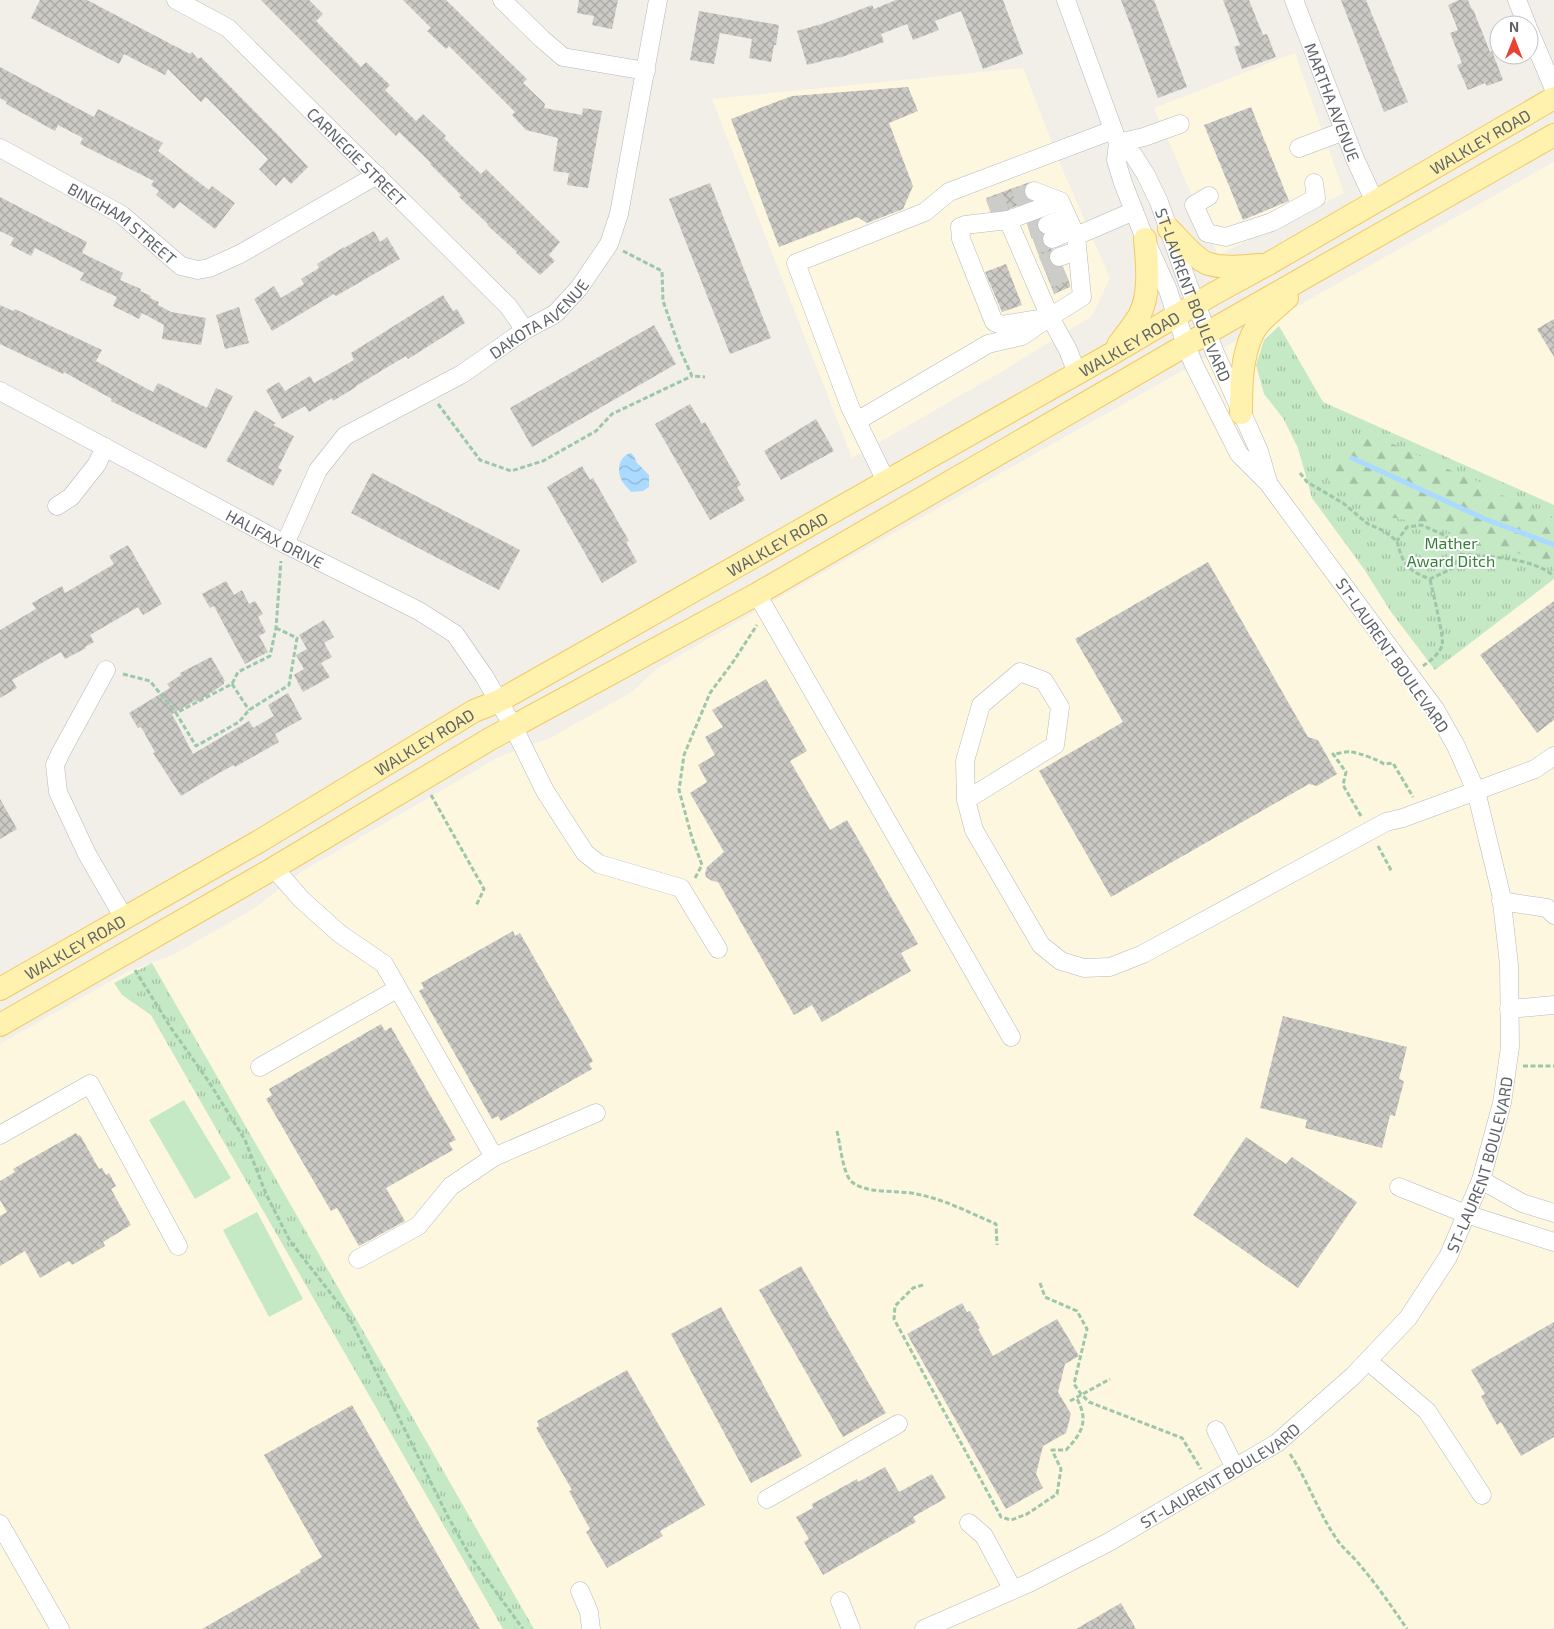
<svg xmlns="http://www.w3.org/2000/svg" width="1554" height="1629" font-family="'Exo 2',sans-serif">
<defs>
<pattern id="grass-tufts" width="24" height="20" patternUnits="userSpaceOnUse" patternTransform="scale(1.25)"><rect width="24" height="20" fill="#c5e8c5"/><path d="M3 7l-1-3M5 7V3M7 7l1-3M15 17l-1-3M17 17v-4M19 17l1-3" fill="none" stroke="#a3c0a4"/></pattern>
<pattern id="forest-firs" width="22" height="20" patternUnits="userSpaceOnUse" patternTransform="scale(1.25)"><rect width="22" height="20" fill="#c5e8c5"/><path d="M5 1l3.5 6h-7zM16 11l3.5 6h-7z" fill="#a3c0a4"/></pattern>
<pattern id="water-waves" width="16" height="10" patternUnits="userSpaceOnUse" patternTransform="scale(1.25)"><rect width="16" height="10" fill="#aadaff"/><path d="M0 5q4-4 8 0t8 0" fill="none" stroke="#8eb4d2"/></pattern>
<pattern id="building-cross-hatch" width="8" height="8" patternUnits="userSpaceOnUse" patternTransform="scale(1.25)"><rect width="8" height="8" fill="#cccac5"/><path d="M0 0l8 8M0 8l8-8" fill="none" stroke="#a9a8a4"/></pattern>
</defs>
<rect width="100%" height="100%" fill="#f1efe8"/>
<!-- commercial -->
<path fill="#fef7e0" d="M1295 53 1344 193 1218 255 1154 108Z
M1023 68 1061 166 1110 278 1092 316 1001 372 852 458 712 99Z
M1554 162V1627L1550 1629H0V1044L129 971 173 955 255 908 301 872 497 758 550 738 632 692 655 670 782 596Z"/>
<!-- grass -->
<path fill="url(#grass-tufts)" d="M1279 326 1323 402 1554 505V579L1435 670 1391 612 1364 569 1312 498 1298 448 1283 418 1264 394 1256 365 1264 340Z
M152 963 534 1629H503L151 1015 122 995 114 983Z"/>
<!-- forest -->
<path fill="url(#forest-firs)" d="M1371 434 1461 475 1480 482 1496 493 1515 500 1554 519V568L1521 554 1505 550 1475 545 1438 526 1395 518H1378L1367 507 1331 483 1327 479V467L1354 442Z"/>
<!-- garden -->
<path fill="#c5e8c5" d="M184 1100 231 1178 195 1199 149 1120Z
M257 1212 303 1299 269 1317 223 1230Z"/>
<!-- water -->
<path fill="url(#water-waves)" d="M631 453 634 456 637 463 649 475V487L643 491 631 492C628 488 623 484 621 479 617 469 619 456 631 453Z"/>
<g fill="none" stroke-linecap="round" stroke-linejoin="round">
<!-- stream -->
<path stroke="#aadaff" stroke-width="5" d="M1352 458 1485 519 1554 545"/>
</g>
<!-- building -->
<path fill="url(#building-cross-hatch)" d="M40 0H87L190 54 192 52 198 59 201 57 280 137 308 167 291 184 284 177 276 186 259 169 268 159 206 97 201 102 168 69 165 75 124 54 119 64 31 18Z
M261 0H309L323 14 316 21 361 67 366 62 390 85 385 90 416 121 423 114 446 136 444 138 462 156 481 174 486 169 560 242 549 255 555 261 540 275 516 253 517 252 487 225 488 224 459 197 461 195 430 164 431 163 399 132 396 136Z
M403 0H446L527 79 523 83 545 104 544 108 582 115 583 108 602 111 588 188 567 185 569 173 553 171 558 138 526 130 512 115 515 112 449 46 446 49 427 31 431 28Z
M579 0H618L612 29 592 25 594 16 577 13Z
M896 0H1003L1023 54 983 69 961 11 935 21 939 30 913 40 907 24 881 34 884 42 839 58 838 57 807 65 797 31 825 23 872 5 874 9Z
M1121 0H1154L1187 87 1158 98Z
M1223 0H1249L1263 35 1267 34 1276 57 1242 69 1234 47 1240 45Z
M1341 0H1366L1408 102 1384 112Z
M1459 0H1468L1472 10 1473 9 1490 52 1492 51 1503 80 1487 86 1485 83 1468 90 1457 65 1462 63 1450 33 1458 30 1448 5Z
M699 11 779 25 776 45H774L771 62 749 58 752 39 720 33 714 64 690 60Z
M0 67 94 117 98 109 163 143 158 151 209 190 212 186 235 203 215 229 180 202 174 209 156 195 159 191 151 185 154 181 80 144 83 138 58 125 55 131 6 104 7 102 0 98Z
M908 87 918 111 889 123 913 186 903 209 867 223 857 217 779 247 731 119 792 96Z
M1251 107 1289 201 1243 220 1204 125Z
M1030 182 1024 187 1023 192 1025 197 1030 201 1006 210 991 211 986 198Z
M710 183 771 338 730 354 669 199Z
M0 197 87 242 82 253 123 273 120 280 141 289 140 291 151 296 150 298 159 302 158 305 171 312 206 318 201 345 162 339 164 325 142 313 139 319 113 306 117 297 80 280 84 273 35 248 31 256 10 245 14 238 0 231Z
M1038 220 1037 228 1043 234 1041 238 1042 244 1046 248 1052 249 1049 254V261L1052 265 1056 267H1063L1070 284V287L1054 294 1027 224Z
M374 231 380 242 387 237 400 259 336 296 334 294 272 331 254 299 274 286 281 298 304 284 301 279 319 268 317 264 344 247V248Z
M1006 264 1022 305 1002 312 985 272Z
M443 295 453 311 457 309 465 323 408 359 406 356 356 386V387L333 401 332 398 309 412 305 406 282 419 266 390 279 382 285 391 310 376 314 383 354 360 351 353Z
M0 305 13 311 15 309 102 350 96 361 153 392 158 383 207 408 216 388 233 396 206 449 111 401 112 399 103 394 64 372 63 374 0 344Z
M239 307 249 343 225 349 216 315Z
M1554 319V357L1537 329Z
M654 325 676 364 532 447 510 408Z
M690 404 702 424 705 422 741 485 737 487 745 500 710 520 655 424Z
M255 410 276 423 273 425 294 436 278 468 282 470 273 486 226 461Z
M816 419 834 451 781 480 764 451Z
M582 466 590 480 593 478 629 541 626 542 637 562 602 583 547 487Z
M372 473 520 550 499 590 351 513Z
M128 545 162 604 143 615 138 607 90 635 94 642 85 647 86 648 65 659 61 652 12 680 17 688 0 698V630L36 609 32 603 53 591 62 586 65 593 114 564 109 556Z
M1208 562 1308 737 1318 740 1337 774 1317 786 1309 784 1111 897 1039 771 1123 722 1075 639Z
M226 581 234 595 242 590 249 604 255 601 263 614 258 617 266 632 259 636 268 652 245 664 214 606 210 608 202 594Z
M1554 601V720L1537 733 1480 655Z
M324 620 334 637 324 643 332 657 321 663 330 677 303 692 294 675 304 669 296 655 307 649 299 635Z
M211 657 225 681H224V684L197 702 196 700 172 714 193 754 249 721 253 728 274 716 268 705 288 693 302 719 275 734 279 742 235 767 234 765 219 773 181 796 153 753 155 752 141 727 138 728 129 713 170 688 167 684 181 675 180 673Z
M766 679 807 751 790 761 830 830 847 820 918 944 901 953 911 971 822 1022 812 1005 794 1015 718 882 712 881 706 877 705 873 707 867 724 852 690 793 707 782 698 765 715 755 705 737 723 727 712 710Z
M0 799 17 829 0 839Z
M513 931 515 936 520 933 593 1061 589 1064 592 1069 501 1121 498 1116 492 1119 419 991 424 988 421 983Z
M1283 1016 1407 1047 1399 1079 1404 1081 1395 1116 1390 1115 1382 1148 1305 1128 1307 1120 1260 1108Z
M381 1024 385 1031 391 1027 456 1140 449 1143 453 1150 386 1188 405 1221 359 1246 337 1208 331 1211 266 1099 272 1095 269 1089Z
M76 1133 78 1136 80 1135 99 1169 102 1168 106 1175 109 1173 116 1186 111 1189 131 1225 103 1242 105 1246 72 1265 69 1261 40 1278 25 1251 0 1266V1216L7 1212 0 1200V1181L15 1172 13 1169Z
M1246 1137 1286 1164 1292 1157 1357 1202 1298 1288 1193 1215Z
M801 1266 886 1413 843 1437 759 1290Z
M962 1303 967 1312 970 1311 980 1328 978 1329 993 1356 1057 1319 1079 1356 1065 1364 1058 1392 1071 1414 1066 1433 1043 1446 1036 1474 1043 1488 1006 1509 907 1334Z
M721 1307 802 1456 751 1483 671 1334Z
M1554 1322V1437L1521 1456 1501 1422 1497 1425 1481 1396 1485 1394 1471 1370Z
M627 1370 705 1505 660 1531 663 1536 607 1568 586 1532 590 1529 569 1491 572 1490 536 1428 539 1426 537 1421Z
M352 1405 480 1629H202L301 1572 300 1570 322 1557 264 1455Z
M885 1467 899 1492 932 1474 946 1498 913 1517 916 1522 823 1575 804 1542 809 1539 796 1517 813 1508 812 1504 857 1479 858 1482Z
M1121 1603 1136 1629H1076Z"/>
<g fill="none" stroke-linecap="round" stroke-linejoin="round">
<!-- minor-tunnel -->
<path stroke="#ccccc8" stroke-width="18" stroke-dasharray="18 9" stroke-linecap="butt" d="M989 208 1034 191
M1029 230 1047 225
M1035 245 1052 239
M1042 264 1059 257
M1049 279 1065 272"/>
<defs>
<g id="minor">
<path id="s1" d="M176 0 228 28 508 306 525 330"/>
<path d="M502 0 542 39 563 57 646 71"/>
<path id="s2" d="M1294 0 1355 159 1375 202"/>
<path d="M1517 0 1527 25"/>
<path d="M1529 30 1554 89"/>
<path id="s3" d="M1118 143 1134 156 1146 175 1159 202 1188 284 1215 353 1259 451 1268 482"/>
<path d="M1118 143 1144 137 1180 124"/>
<path id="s4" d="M0 148 122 215 181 266 198 270 209 268 240 254 377 175"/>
<path d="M1299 148 1344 131"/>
<path d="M1034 191 1060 201"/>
<path d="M1209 196 1194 205 1207 233 1226 237 1272 222 1316 198 1314 183"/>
<path d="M1008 220 965 225 960 227 961 239 994 322 1002 325 1045 318"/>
<path d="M1047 225 1067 217"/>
<path d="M1052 239 1073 230"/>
<path d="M1059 257 1077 251"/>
<path d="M1050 317 1008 220 1060 201 1076 236"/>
<path d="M1077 373 1068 350 1050 317 1082 297 1076 236 1134 211"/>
<path id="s5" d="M0 391 285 544 419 611 455 634 484 676 513 726 545 791 585 853 599 864 681 888 718 949"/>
<path d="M857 421 988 344 1022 336 1050 317"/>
<path d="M886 481 850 407 796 263 925 212 949 192 1113 130"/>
<path d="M57 506 71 497 97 464 105 447"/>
<path id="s6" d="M285 544 318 470 345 436 462 374 525 330 555 314 579 288 609 244 619 214 658 0"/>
<path d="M757 594 1011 1037"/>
<path d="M106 670 61 752 55 765 58 792 87 854 124 918"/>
<path d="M966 800 1055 745 1060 707 1044 681 1020 672 981 705 965 761 966 800 974 830 1041 945 1061 961 1084 968 1110 967 1143 954 1386 822 1403 818 1535 769 1554 756"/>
<path d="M274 868 301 899 340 934 384 964 494 1157"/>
<path d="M1501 901 1547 908 1554 915"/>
<path d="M1509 1009 1554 1005"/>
<path d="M260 1067 397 989"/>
<path d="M0 1135 90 1084 178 1246"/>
<path d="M1481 1180 1522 1203 1554 1213"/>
<path d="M1399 1187 1466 1214 1554 1242"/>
<path d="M358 1259 418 1226 451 1186 494 1157 596 1113"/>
<path d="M1368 1361 1427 1411 1482 1495"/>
<path d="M1216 1430 1235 1468"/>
<path d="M767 1499 898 1424"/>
<path d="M969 1523 984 1536 1013 1590"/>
<path d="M0 1524 60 1629"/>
<path d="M580 1591 589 1612 591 1629"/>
<path d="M840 1601 851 1629"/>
<path id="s7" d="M924 1629 1029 1583 1109 1542 1277 1443 1353 1376 1408 1318 1448 1257 1481 1180 1502 1103 1510 1047 1509 965 1501 894 1476 791 1456 746 1435 709 1268 483 1239 454 1194 365 1186 345 1168 290 1145 239 1123 183 1116 160 1118 143 1066 0"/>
</g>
<g id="major">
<path d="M1169 229C1178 238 1197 261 1209 264 1226 269 1243 266 1260 265"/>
<path d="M1118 345C1125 336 1133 326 1139 316 1151 294 1147 263 1145 239"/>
<path d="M1241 413C1241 388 1241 359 1252 335 1259 320 1275 309 1287 298"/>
<path id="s8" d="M0 989 258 842 474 711 499 701 1113 353 1213 294 1268 264 1554 98"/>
<path d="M0 1025 274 868 490 739 757 594 1186 345 1554 135"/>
</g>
</defs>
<!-- minor casing -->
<use href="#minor" stroke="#b5b8bc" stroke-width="19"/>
<!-- major casing -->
<use href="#major" stroke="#f2c960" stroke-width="24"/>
<!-- path -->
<path stroke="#9cc7a9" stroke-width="3" stroke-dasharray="5 2.5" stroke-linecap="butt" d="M623 251 662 271 663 301 681 352 692 376 705 377
M438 404 480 460 511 471 543 461 596 431 612 414 692 376
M1300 473 1307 482 1343 503 1368 524 1384 531 1397 541C1403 565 1407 570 1430 579L1453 568 1460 554 1454 542 1442 534 1421 525 1407 527 1397 541
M1460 554C1489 557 1531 557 1554 576
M276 628 297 638 289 685 249 710 239 722 196 746 176 713 232 684 238 672 270 656 276 628 281 561
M1423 666C1430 661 1439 654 1442 646 1445 640 1432 589 1430 579
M123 674 150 681 176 713
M232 684 249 710
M431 795 484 889 476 906
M1361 816 1343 785 1346 772 1333 754C1338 754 1345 751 1350 752 1357 752 1379 760 1384 764L1393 763 1413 797
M1378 846 1392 872
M695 878 702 865 692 838 679 790 684 755 710 693 733 662 757 625
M135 970 171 1028 209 1082 245 1140 266 1194 290 1241 349 1317 447 1515 470 1556 523 1629
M1523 1066H1554
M837 1131C840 1143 843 1175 852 1182 866 1194 898 1190 916 1194 944 1199 970 1213 996 1224L997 1245
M1040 1283 1045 1297 1077 1311 1087 1329 1074 1384 1081 1394 1089 1402 1182 1438 1201 1469
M923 1285 913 1288 895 1306 894 1319 1001 1517 1011 1520 1027 1514 1057 1494 1061 1469 1052 1450H1066C1083 1432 1089 1420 1076 1397
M1070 1401 1110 1379
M1290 1454C1308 1481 1318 1512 1336 1538 1342 1548 1352 1555 1359 1564 1377 1585 1392 1607 1407 1629"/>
<!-- minor -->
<use href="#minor" stroke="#fff" stroke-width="18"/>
<!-- major -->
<use href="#major" stroke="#fff2af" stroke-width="22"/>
</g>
<g text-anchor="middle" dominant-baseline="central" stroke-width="4" stroke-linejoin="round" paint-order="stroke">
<!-- street labels -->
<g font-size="16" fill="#5f6368" stroke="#fff">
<text stroke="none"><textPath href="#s2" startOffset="109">MARTHA AVENUE</textPath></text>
<text stroke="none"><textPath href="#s8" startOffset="1706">WALKLEY ROAD</textPath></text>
<text stroke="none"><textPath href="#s1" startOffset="241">CARNEGIE STREET</textPath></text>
<text stroke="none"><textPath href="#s4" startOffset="144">BINGHAM STREET</textPath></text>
<text stroke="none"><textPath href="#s3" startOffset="172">ST-LAURENT BOULEVARD</textPath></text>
<text stroke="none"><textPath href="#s6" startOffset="352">DAKOTA AVENUE</textPath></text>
<text stroke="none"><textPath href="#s8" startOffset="1301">WALKLEY ROAD</textPath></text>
<text stroke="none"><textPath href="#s5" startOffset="312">HALIFAX DRIVE</textPath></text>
<text stroke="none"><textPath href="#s8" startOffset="896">WALKLEY ROAD</textPath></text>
<text transform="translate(1393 655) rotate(55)">ST-LAURENT BOULEVARD</text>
<text stroke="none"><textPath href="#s8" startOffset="491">WALKLEY ROAD</textPath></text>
<text stroke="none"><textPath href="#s8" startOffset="86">WALKLEY ROAD</textPath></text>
<text stroke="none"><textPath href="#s7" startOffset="752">ST-LAURENT BOULEVARD</textPath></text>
<text stroke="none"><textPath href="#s7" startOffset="334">ST-LAURENT BOULEVARD</textPath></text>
</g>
<!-- park labels -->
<g font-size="16" fill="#348238" stroke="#fff">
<text x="1451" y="542">Mather<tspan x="1451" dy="18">Award Ditch</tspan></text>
</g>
</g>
<!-- north arrow -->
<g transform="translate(1514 40)"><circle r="24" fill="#ffffff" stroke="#bfc1c3"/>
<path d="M0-4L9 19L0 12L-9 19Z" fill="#ea4335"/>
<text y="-8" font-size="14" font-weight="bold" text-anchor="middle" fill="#5f6368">N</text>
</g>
</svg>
